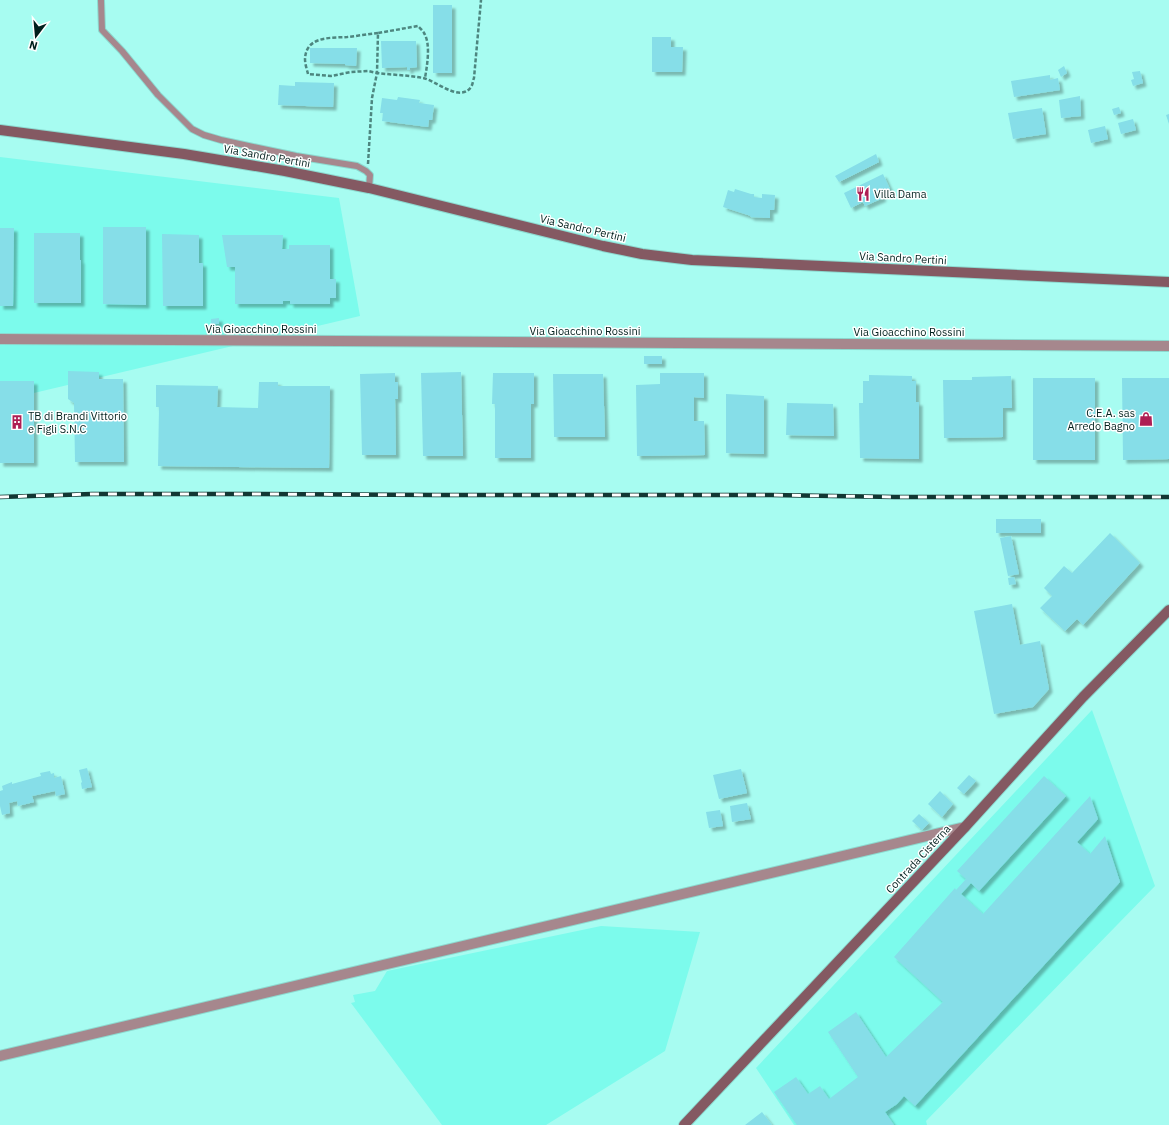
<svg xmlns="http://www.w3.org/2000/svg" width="1169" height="1125" font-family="'IBM Plex Sans',sans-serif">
<defs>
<filter id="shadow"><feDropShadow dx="3.5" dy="3.5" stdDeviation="1" flood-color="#0004"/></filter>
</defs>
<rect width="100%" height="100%" fill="#a7fcf1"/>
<!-- built -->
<path fill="#7cfbec" d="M0 157 339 198 360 316 0 401Z
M1092 710 1155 886 926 1121 927 1125H794L756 1068Z
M601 926 700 932 665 1051 546 1125H442L351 1003 355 1002 353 995 375 991 387 971Z"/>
<!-- building -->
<path fill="#86dee8" filter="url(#shadow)" d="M433 5H452V73H433Z
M652 37H671V47H683L682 72H652Z
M381 41H416L417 67 410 68V70H407V67L382 68Z
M310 48H357L356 66 345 65V64L310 63Z
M1064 66 1067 73 1061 77 1058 70Z
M1140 71 1143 83 1133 86 1131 80 1134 79 1132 72Z
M1050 75V80L1058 78 1060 90 1014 97 1011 81Z
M295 82 334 83 333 107 278 105 279 85 295 86Z
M1080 96 1081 116 1061 118 1059 100Z
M398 97 420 100 419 103 434 105 432 120H429L428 127 382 121 383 113H380L382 98 397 100Z
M1119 107 1121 113 1114 115 1112 109Z
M1042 108 1046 134 1013 139 1008 113Z
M1169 114V124L1166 115Z
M1133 119 1136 130 1121 134 1118 123Z
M1105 126 1108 139 1091 143 1088 130Z
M876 154 879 162 839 182 835 176Z
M883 174 890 189 881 194 883 198 865 206 863 202 851 208 844 193Z
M735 189 751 194H754V197L762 198V194L775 195 774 210H770V218L750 217 751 216 723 207 728 190 734 192Z
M103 227H146V305L103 304Z
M0 228H14L13 306H0Z
M34 233H80V260H81V303H34Z
M162 234 199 235V263H203V306H163Z
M222 235H283L282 249H289V245H330V279H336V298H330V304H290V301H283V304H235V267H227Z
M219 318V324H211V319Z
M644 356H662V364H644Z
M68 371 99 372V379H123L124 462H75L74 403 68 399Z
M461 372 463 456H423L421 373Z
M395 373V382H398V399H395L396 455H362L360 374Z
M493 373H534V404H531V458H495V404H492Z
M660 373H704V398L694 397V421H704L705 455 637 456 636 385 660 384Z
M553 374H603L605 437H554Z
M869 375 912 376V381H916V402H919V459L860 458 859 403H863V381H869Z
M1011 376 1012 408H1003V437L944 438 943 380H972V377Z
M1033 378H1095V460H1033Z
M1122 378H1169V459L1123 460Z
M0 381H34V463H0Z
M259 382H278V386H330L329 468 158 466 159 407H156V385L218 386 217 407 258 408Z
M726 394 764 396V454L726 453Z
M787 403 833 404 834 436 786 435Z
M996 519H1041V533H996Z
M1110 533 1140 563 1083 625 1077 619 1065 631 1040 608 1052 596 1044 588 1064 566 1072 573Z
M1011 536 1019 574 1008 576 1000 538Z
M1014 577 1016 584 1009 585 1008 578Z
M1012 604 1020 645 1040 641 1049 689 1033 707 994 714 974 611Z
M87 768 92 787 82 789 81 783 82 782 79 770Z
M741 769 747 793 719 799 713 775Z
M50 771 51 774 54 773V778L61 776 65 794 56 796 55 791 32 796 34 802 18 806 17 801 9 803 10 813 2 815 0 806V791L3 790 2 786 12 782V784L41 776 40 773Z
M969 775 976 781 964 794 957 788Z
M1044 776 1066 796 979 891 971 883 961 894 983 914 1090 796 1098 819 1077 842 1090 854 1105 836 1120 882 915 1106 904 1096 897 1104 885 1112 894 1125H797L774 1092 796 1077 808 1094 820 1086 829 1099 858 1077 828 1032 856 1012 886 1057 943 1002 894 957 955 888 956 890 966 879 957 871Z
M940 791 953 804 942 817 928 804Z
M747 803 751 819 732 822 730 806Z
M720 810 723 826 709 828 706 812Z
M919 814 929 823 922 830 912 821Z
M762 1112 772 1125H745Z"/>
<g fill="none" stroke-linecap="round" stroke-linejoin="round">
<defs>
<path id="service" d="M101 0 102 30 122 51 158 95 192 129 204 135 221 140 296 156 357 166 366 171 370 175 369 188"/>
<path id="minor" d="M0 339 1169 346
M0 1056 265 993 965 827"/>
<path id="secondary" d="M0 130 184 154 285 171 369 188 603 246 642 254 692 260 1169 282
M684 1125 965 827 1083 697 1169 610"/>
</defs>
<!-- service casing -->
<use href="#service" stroke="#8cd9cf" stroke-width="8"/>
<!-- minor casing -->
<use href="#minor" stroke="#8cd9cf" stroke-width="12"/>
<!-- secondary casing -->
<use href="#secondary" stroke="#8cd9cf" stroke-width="12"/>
<!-- path -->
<path stroke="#4d867f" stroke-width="2.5" stroke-dasharray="4 2" stroke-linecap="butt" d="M378 33C368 34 357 36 347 37 330 38 306 36 305 59 305 64 307 70 308 74L331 76 351 72 368 71 377 73 378 33 418 26C420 28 423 31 424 33 431 44 427 66 425 78
M368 164 372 98 377 73C392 75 408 75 423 78 435 80 460 103 471 87 473 84 473 80 474 78L481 0"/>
<!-- service -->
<use href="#service" stroke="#a6878d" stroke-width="6"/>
<!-- minor -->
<use href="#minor" stroke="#a6878d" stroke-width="10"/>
<!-- secondary -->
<use href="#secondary" stroke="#845962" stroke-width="10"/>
<defs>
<path id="rail" d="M0 497 92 494H258L437 495H771L895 497H1169"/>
</defs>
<!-- rail casing -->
<use href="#rail" stroke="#123733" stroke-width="4.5"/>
<!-- rail -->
<use href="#rail" stroke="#fff" stroke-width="3" stroke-dasharray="9" stroke-linecap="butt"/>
</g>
<!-- icons -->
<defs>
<symbol id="restaurant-bare" viewBox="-9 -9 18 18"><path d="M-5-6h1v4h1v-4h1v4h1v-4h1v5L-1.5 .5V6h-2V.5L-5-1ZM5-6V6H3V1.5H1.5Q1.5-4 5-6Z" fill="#ae1e54" stroke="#fff" stroke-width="2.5" paint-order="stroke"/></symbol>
<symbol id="shop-bare" viewBox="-9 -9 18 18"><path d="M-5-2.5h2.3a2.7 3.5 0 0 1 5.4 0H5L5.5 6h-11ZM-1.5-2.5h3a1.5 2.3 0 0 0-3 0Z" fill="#ae1e54" stroke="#fff" stroke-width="2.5" paint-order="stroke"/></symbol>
<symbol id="building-bare" viewBox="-9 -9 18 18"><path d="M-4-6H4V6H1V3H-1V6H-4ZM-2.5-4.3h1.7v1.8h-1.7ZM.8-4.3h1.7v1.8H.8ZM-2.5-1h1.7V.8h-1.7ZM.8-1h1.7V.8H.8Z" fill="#ae1e54" stroke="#fff" stroke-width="2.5" paint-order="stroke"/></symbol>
</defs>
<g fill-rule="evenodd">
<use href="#restaurant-bare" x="853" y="184" width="20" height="20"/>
<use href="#shop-bare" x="1136" y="409" width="20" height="20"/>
<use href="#building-bare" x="7" y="412" width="20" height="20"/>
</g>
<g text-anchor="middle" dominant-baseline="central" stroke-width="3" stroke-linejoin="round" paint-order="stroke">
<!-- street labels -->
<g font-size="11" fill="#00201d" stroke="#fff">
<text transform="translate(267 156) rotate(10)">Via Sandro Pertini</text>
<text transform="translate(583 228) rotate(13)">Via Sandro Pertini</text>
<text transform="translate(903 258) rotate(3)">Via Sandro Pertini</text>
<text x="261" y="329">Via Gioacchino Rossini</text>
<text x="585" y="331">Via Gioacchino Rossini</text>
<text x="909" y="332">Via Gioacchino Rossini</text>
<text transform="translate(918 859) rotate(-47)">Contrada Cisterna</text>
</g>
<!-- poi labels -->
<g font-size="11" fill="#00201d" stroke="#fff" text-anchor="start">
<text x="874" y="194">Villa Dama</text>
<text x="1135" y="413" text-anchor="end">C.E.A. sas<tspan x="1135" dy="13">Arredo Bagno</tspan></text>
<text x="28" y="416">TB di Brandi Vittorio<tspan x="28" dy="13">e Figli S.N.C</tspan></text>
</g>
</g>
<!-- north arrow -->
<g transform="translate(36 36) rotate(196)" stroke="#ffffff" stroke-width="3" paint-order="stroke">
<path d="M0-3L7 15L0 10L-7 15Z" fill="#00201d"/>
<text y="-6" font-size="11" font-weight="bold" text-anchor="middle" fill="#00201d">N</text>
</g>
</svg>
